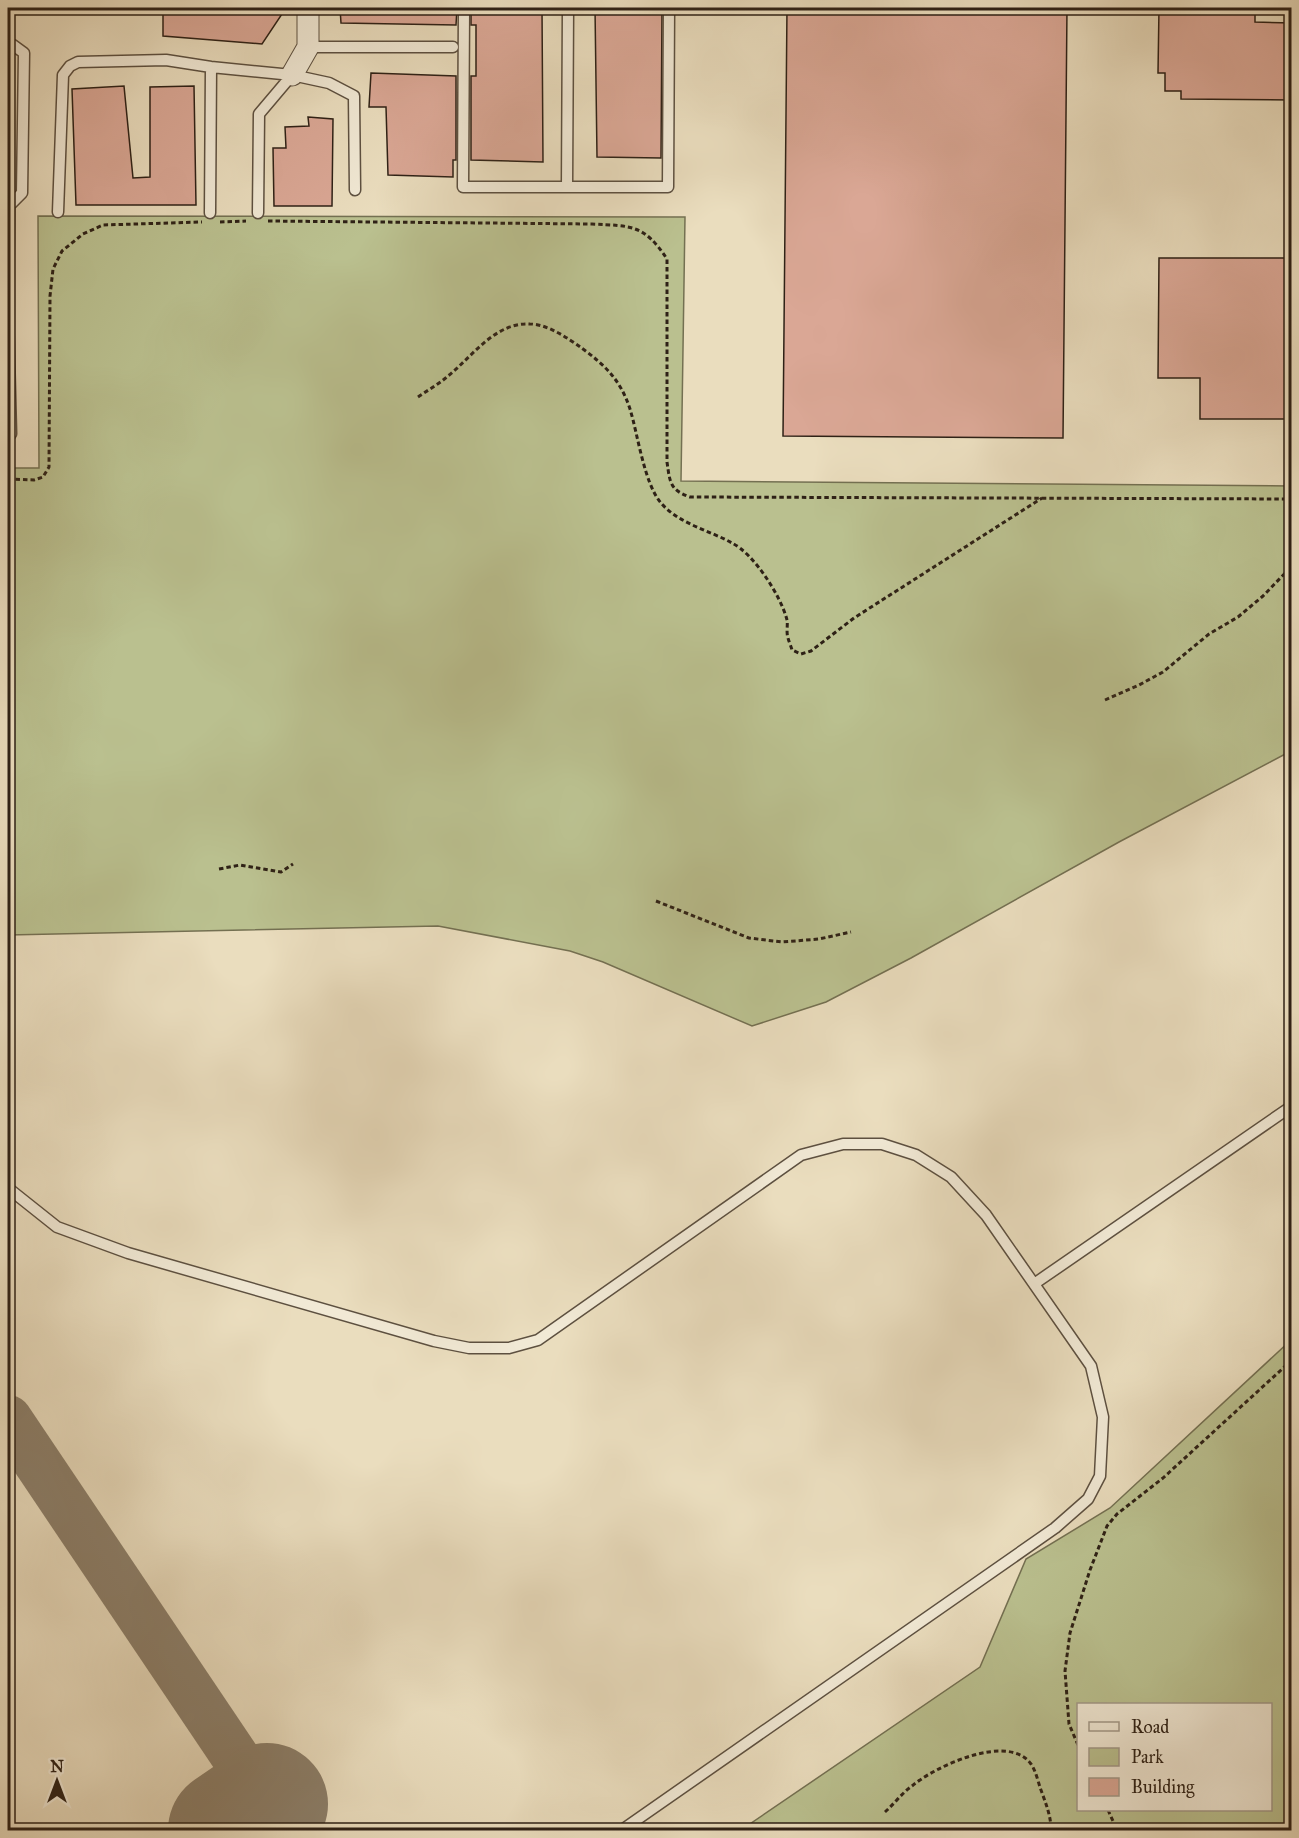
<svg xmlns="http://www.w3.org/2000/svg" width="1299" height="1838" font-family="'IM FELL Great Primer',serif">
<rect width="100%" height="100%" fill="#eaddbe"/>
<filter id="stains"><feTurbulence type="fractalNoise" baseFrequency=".00333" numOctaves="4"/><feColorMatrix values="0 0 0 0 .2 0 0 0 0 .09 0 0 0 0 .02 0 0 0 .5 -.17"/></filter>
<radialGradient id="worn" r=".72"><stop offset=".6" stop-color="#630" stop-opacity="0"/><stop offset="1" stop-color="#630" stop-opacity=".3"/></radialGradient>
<!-- green -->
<path fill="#bac08f" stroke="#747052" stroke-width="1.5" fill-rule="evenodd" d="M38 216 685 217 681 481 1291 486V751L1119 842 911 958 826 1002 752 1026 603 962 570 951 438 926 8 935V468H39Z
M1291 1340V1830H741L980 1667 1026 1559 1110 1508ZM1078 1704H1270V1810H1078Z"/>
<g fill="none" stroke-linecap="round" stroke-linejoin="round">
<!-- taxiway -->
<path stroke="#8c7f6a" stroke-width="48" d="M8 1419 267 1804"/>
<!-- runway -->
<path stroke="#8c7f6a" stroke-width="122" d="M229 1830 267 1804"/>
</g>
<!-- building -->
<path fill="#daa795" stroke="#2e2116" stroke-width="1.5" d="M163 8H286L262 44 163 36Z
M340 8H457L456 25 341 23Z
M471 8H542L543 162 471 160V76H476V25H471Z
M595 8H662L661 158 597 157Z
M787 8H1067L1063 438 783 436Z
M1159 8H1255V22L1292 23V100L1181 99V91H1165V73H1158Z
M371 73 456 76V160H453V177L388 175 386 107H369Z
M124 86 133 178 150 177V87L194 86 196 205H76L72 89Z
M308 117 333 119 332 206H274L273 148H286L285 127 309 126Z
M1159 258H1292V419H1200V378H1158Z"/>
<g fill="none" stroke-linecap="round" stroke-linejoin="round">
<defs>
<path id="service" d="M464 8 463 187H668L669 8
M308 47H453
M567 187 568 8
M8 206H9L8 312
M9 206 22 193 24 53 13 45
M58 212 63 75 70 66 78 62 166 60 211 67 292 75 329 83 354 96 355 190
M210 213 211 67
M258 213 259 114 292 75
M8 312 11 434H8
M8 1188 57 1227 128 1253 434 1341 469 1348H509L538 1340 801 1155 843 1144H882L916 1155 951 1177 986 1215 1091 1366 1103 1417 1100 1476 1088 1499 1055 1528 622 1830
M1034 1284 1292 1106"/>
<path id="minor" d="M292 75 308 47V8"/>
</defs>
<!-- service casing -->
<use href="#service" stroke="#5d5040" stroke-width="13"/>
<!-- minor casing -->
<use href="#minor" stroke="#5d5040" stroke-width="23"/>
<!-- path -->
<path stroke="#2e2116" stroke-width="3" stroke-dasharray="4.5 3" stroke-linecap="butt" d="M268 221 592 224C631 226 644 224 667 259V462C670 483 670 490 690 497L1292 499
M220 222 246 221
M418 397C428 390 439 384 448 376 472 357 495 322 530 324 548 324 569 339 583 349 606 366 621 381 630 409 638 435 644 483 661 503 679 524 709 530 732 543 754 554 781 596 787 620 788 625 786 632 788 638 789 642 791 646 792 650L801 654 811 651 854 618 1042 498
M8 479 34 480 43 477 49 467 50 296 53 269 62 251 83 234 103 225 202 222
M1105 700 1139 685 1163 672 1209 634 1238 617 1263 596 1292 566
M219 869 240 865 281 872 293 864
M656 901 749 938 782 942 819 939 851 932
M1078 1745 1069 1724 1065 1671 1070 1633 1090 1570 1107 1526 1117 1514 1163 1478 1292 1360
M1108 1810 1117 1830
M885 1812C894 1804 902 1793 912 1786 934 1767 1008 1732 1031 1764 1036 1771 1038 1782 1041 1790 1046 1804 1051 1816 1051 1830"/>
<!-- service -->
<use href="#service" stroke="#f1e9d5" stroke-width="10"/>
<!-- minor -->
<use href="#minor" stroke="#f1e9d5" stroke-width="21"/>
</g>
<!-- margin -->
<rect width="1299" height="1838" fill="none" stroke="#eaddbe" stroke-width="30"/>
<rect x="9" y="9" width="1281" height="1820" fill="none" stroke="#2e2116" stroke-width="3"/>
<rect x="15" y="15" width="1269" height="1808" fill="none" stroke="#2e2116" stroke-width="1.5"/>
<!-- legend -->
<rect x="1077" y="1703" width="195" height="108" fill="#f1e9d5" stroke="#a39989" stroke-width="1.5"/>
<rect x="1089" y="1722" width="30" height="9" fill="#f1e9d5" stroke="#a39989" stroke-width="1.5"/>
<text x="1131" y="1733" font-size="18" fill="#2e2116">Road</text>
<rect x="1089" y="1748" width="30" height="18" fill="#bac08f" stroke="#a39989" stroke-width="1.5"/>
<text x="1131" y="1763" font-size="18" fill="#2e2116">Park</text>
<rect x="1089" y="1778" width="30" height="18" fill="#daa795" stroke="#a39989" stroke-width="1.5"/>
<text x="1131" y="1793" font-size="18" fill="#2e2116">Building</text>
<!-- north arrow -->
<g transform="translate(57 1781)" stroke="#f1e9d5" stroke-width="4.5" paint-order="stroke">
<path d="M0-4.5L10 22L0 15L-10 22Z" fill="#2e2116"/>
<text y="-9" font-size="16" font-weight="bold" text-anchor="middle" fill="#2e2116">N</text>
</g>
<rect width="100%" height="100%" filter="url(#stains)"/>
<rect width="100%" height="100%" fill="url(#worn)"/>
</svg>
